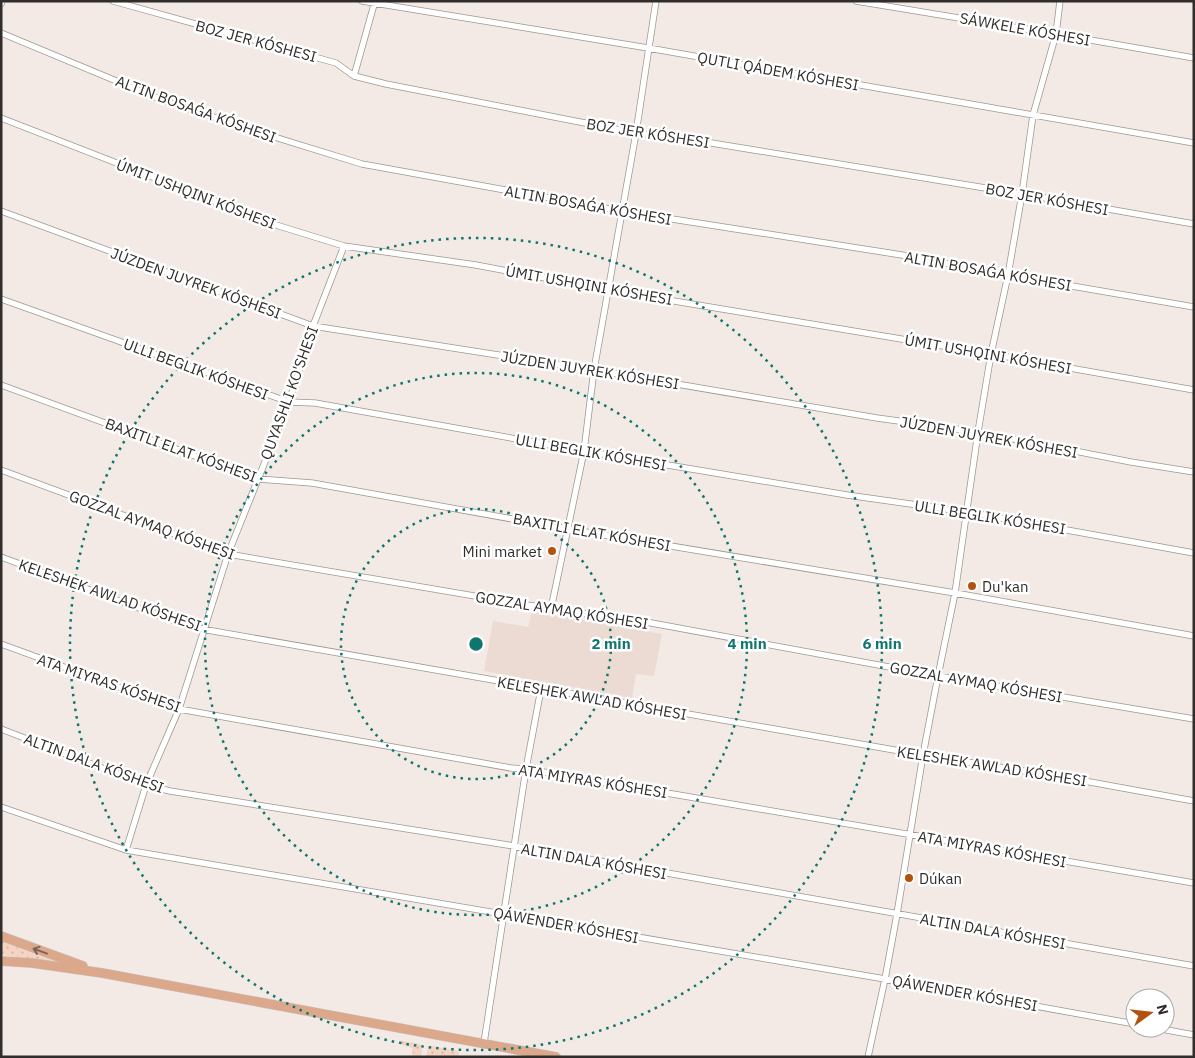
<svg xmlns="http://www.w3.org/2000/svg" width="1195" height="1058" font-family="'IBM Plex Sans',sans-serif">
<defs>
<pattern id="grass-dots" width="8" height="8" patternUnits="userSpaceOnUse" patternTransform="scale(1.25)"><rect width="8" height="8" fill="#f5d4c3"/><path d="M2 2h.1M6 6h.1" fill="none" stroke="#d2b6a8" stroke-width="1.8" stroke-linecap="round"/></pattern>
</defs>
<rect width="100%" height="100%" fill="#f3eae5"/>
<!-- built -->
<path fill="#ecdbd3" d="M532 611 662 634 654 676 636 674 632 698 484 671 493 621 528 627Z"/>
<!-- grass -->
<path fill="url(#grass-dots)" d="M1 941 42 957 68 965 18 957 1 955Z
M400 1041 420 1044 422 1049 421 1057H413L412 1048 400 1044Z
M432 1046 457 1051 459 1052V1057H426L428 1047Z"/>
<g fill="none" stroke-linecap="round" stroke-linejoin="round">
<defs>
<path id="street" d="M113 1 336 63 354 76 386 84 636 133 687 139 1022 194 1194 224
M362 1 648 48 1194 143
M856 1 1056 34 1194 58
M1 4 2 1
M1 33 162 100 284 140 362 164 621 211 902 255 1008 275 1194 307
M354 76 375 1
M1 118 276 225 344 246 476 265 608 290 991 354 1194 390
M1 211 313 326 594 370 877 418 978 432 1131 462 1194 472
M1 299 289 402 315 403 584 451 847 495 967 512 1194 553
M1 385 258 479 312 483 568 529 955 593 1194 636
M1 470 228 554 551 609 646 622 938 676 1194 719
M1 557 190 627 923 755 1068 778 1194 801
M551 609 584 451 594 370 636 133 656 1
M1 644 179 709 511 768 526 769 1194 883
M1 729 146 785 170 791 514 846 1194 966
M1 807 126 850 885 979 1135 1024
M126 850 146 785 179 709 228 554 289 402 313 326 344 246
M1156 1028 1194 1035
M484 1043 526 769 541 689
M868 1057 885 979 897 914 923 755 938 676 955 593 978 432 991 354 1008 275 1022 194 1033 115 1056 34 1060 1"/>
<path id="primary" d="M1 936 83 966
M1 961 32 963 102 973 556 1057"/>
</defs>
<!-- street casing -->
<use href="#street" stroke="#9e9691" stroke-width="7"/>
<!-- primary casing -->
<use href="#primary" stroke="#c9c8c8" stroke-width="10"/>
<!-- street -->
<use href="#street" stroke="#fff" stroke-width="5.5"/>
<!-- primary -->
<use href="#primary" stroke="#dca88b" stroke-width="9"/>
</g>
<!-- one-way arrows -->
<defs><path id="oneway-shaft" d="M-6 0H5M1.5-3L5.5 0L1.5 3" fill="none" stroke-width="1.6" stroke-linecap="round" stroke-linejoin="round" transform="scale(1.25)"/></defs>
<use stroke="#7e6457" href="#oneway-shaft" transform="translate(40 951) rotate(-160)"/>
<!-- distance rings -->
<g fill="none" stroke="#0f766e" stroke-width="2.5" stroke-dasharray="2.5 5">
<circle cx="476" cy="644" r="135"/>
<circle cx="476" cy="644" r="271"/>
<circle cx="476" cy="644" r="406"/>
</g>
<!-- markers -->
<g fill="#b3520e" stroke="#fff" stroke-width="2">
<circle cx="552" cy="551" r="5"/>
<circle cx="972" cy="586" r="5"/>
<circle cx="909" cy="878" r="5"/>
</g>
<g text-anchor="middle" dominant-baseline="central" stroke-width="5" stroke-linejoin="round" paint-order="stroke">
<!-- street labels -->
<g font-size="15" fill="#312d2c" stroke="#fff">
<text transform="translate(1025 29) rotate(10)">SÁWKELE KÓSHESI</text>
<text transform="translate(256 41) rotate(15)">BOZ JER KÓSHESI</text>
<text transform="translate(778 71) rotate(10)">QUTLI QÁDEM KÓSHESI</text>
<text transform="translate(196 109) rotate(20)">ALTIN BOSAǴA KÓSHESI</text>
<text transform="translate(648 133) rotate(9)">BOZ JER KÓSHESI</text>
<text transform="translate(196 194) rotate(21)">ÚMIT USHQINI KÓSHESI</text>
<text transform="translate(1047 199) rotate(10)">BOZ JER KÓSHESI</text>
<text transform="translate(588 205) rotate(10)">ALTIN BOSAǴA KÓSHESI</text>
<text transform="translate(988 271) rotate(10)">ALTIN BOSAǴA KÓSHESI</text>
<text transform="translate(196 283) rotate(20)">JÚZDEN JUYREK KÓSHESI</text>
<text transform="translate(589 285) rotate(10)">ÚMIT USHQINI KÓSHESI</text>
<text transform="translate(988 354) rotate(10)">ÚMIT USHQINI KÓSHESI</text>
<text transform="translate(196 369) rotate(20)">ULLI BEGLIK KÓSHESI</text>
<text transform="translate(590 370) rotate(9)">JÚZDEN JUYREK KÓSHESI</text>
<text transform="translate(289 393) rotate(-70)">QUYASHLI KO'SHESI</text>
<text transform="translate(989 437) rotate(10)">JÚZDEN JUYREK KÓSHESI</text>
<text transform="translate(181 450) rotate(20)">BAXITLI ELAT KÓSHESI</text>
<text transform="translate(591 452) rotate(10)">ULLI BEGLIK KÓSHESI</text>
<text transform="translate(990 517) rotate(9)">ULLI BEGLIK KÓSHESI</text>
<text transform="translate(152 525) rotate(20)">GOZZAL AYMAQ KÓSHESI</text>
<text transform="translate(592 532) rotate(10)">BAXITLI ELAT KÓSHESI</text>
<text transform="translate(110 595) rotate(19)">KELESHEK AWLAD KÓSHESI</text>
<text transform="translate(562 610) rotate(9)">GOZZAL AYMAQ KÓSHESI</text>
<text transform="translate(976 682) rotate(10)">GOZZAL AYMAQ KÓSHESI</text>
<text transform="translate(109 683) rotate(19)">ATA MIYRAS KÓSHESI</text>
<text transform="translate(592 698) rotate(10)">KELESHEK AWLAD KÓSHESI</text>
<text transform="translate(94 763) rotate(20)">ALTIN DALA KÓSHESI</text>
<text transform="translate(992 766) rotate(9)">KELESHEK AWLAD KÓSHESI</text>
<text transform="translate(593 781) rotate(9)">ATA MIYRAS KÓSHESI</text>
<text transform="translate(992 849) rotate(10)">ATA MIYRAS KÓSHESI</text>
<text transform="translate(594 861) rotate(10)">ALTIN DALA KÓSHESI</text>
<text transform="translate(566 925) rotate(10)">QÁWENDER KÓSHESI</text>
<text transform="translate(993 931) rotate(10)">ALTIN DALA KÓSHESI</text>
<text transform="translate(965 993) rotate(10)">QÁWENDER KÓSHESI</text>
</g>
<!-- poi labels -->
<g font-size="15" fill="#312d2c" stroke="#fff" text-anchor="start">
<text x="542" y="551" text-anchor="end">Mini market</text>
<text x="982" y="586">Du'kan</text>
<text x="919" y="878">Dúkan</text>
</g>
</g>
<circle cx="476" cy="644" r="8" fill="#0f766e" stroke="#fff" stroke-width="2.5"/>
<g font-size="15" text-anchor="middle" font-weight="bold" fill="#0f766e" stroke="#fff" stroke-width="5" stroke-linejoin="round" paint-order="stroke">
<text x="611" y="649">2 min</text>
<text x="747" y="649">4 min</text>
<text x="882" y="649">6 min</text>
</g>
<!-- border -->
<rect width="1195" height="1058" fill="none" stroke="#312d2c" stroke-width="5"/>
<!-- north arrow -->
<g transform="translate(1150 1013) rotate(75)"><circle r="24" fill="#ffffff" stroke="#adabab"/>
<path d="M0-4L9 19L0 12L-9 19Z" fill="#b3520e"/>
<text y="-8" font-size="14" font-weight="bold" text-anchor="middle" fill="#312d2c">N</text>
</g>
</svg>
